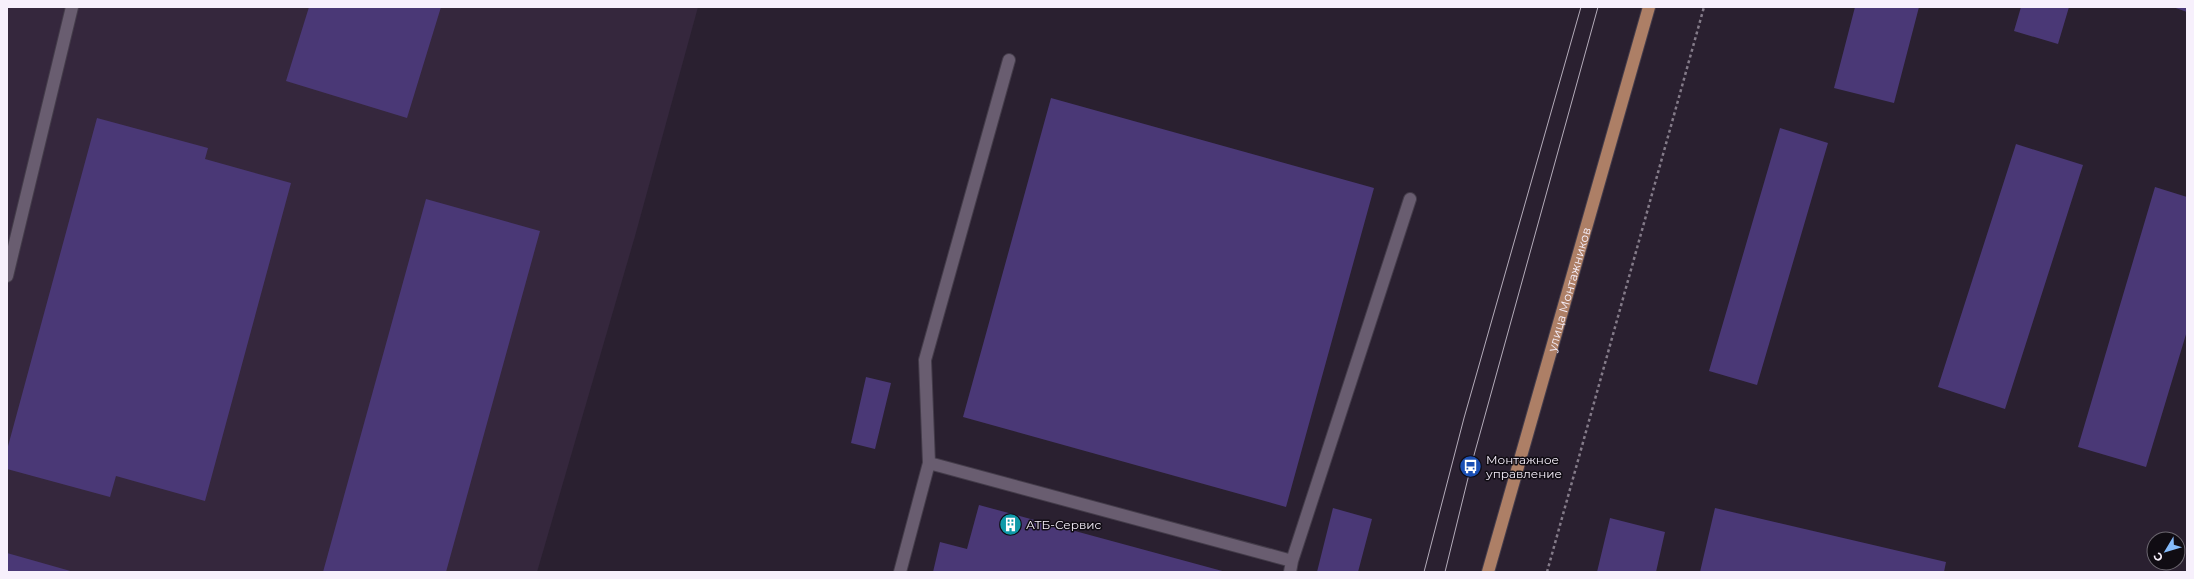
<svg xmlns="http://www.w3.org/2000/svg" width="2194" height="579" font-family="Montserrat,sans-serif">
<rect width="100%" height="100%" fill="#2a2030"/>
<!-- built -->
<path fill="#35273d" d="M7 7H698L635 236 537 572H7Z"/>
<!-- building -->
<path fill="#4a3876" d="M309 7H441L407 118 286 81Z
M1855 7H1919L1894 103 1834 88Z
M2021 7H2069L2058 44 2014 31Z
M2173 7H2187V12Z
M1051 98 1374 188 1286 507 963 417Z
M97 118 208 148 205 159 291 183 205 501 116 476 110 497 7 469V450Z
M1780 128 1828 143 1757 385 1709 371Z
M2016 144 2083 165 2005 409 1938 387Z
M2155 187 2187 197V331L2146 467 2078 447Z
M426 199 540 231 446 572H323Z
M866 377 891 383 875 449 851 443Z
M979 505 1226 572H933L940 542 967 549Z
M1333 508 1372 519 1358 572H1317Z
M1715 508 1946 562 1944 572H1700Z
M1610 518 1665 532 1656 572H1597Z
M7 553 74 572H7Z"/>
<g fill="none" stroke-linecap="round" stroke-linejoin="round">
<defs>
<path id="service" d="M7 276 72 7
M929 463 925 360 1009 60
M1292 561 1410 199
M900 572 929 463 1292 561 1290 572"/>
<g id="primary">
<path id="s1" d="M1488 572 1649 7"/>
</g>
</defs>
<!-- service casing -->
<use href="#service" stroke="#443c4a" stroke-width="14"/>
<!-- primary casing -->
<use href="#primary" stroke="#443c4a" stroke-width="14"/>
<!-- path -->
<path stroke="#847b89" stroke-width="2.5" stroke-dasharray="3 3" stroke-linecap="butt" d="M1547 572 1704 7"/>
<!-- service -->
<use href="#service" stroke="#695d70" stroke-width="12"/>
<!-- primary -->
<use href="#primary" stroke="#ad7f66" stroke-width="12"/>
<!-- tram -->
<path stroke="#b4acba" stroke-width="1" d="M1424 572 1464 418 1581 7
M1445 572 1471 466 1598 7"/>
</g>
<!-- icons -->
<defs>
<symbol id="bus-disc" viewBox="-11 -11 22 22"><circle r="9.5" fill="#1a4fb4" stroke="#100c13"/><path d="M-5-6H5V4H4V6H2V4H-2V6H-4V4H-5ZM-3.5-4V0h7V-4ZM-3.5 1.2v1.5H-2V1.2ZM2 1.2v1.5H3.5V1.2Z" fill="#fff"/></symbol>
<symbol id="building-disc" viewBox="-11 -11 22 22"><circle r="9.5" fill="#0f9aa8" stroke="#100c13"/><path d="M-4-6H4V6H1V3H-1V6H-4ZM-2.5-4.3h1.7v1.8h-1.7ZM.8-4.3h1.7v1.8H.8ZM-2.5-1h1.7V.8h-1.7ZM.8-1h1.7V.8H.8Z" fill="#fff"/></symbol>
</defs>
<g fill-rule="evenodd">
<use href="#bus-disc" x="1458" y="454" width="25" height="25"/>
<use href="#building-disc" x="998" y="512" width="25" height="25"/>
</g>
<g text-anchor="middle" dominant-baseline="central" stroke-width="3" stroke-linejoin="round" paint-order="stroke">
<!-- street labels -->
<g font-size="12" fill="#f7f0fc" stroke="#100c13">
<text stroke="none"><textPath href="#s1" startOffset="294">улица Монтажников</textPath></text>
</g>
<!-- poi labels -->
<g font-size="12" fill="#f7f0fc" stroke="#100c13" text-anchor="start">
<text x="1486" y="459">Монтажное<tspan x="1486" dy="14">управление</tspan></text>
<text x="1026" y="524">АТБ-Сервис</text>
</g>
</g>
<!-- border -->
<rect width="2194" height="579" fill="none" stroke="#f7f0fc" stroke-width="16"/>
<!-- north arrow -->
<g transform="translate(2166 551) rotate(232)"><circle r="19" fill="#100c13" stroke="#6c6770"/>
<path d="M0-3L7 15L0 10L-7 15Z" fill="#85bbfb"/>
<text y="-6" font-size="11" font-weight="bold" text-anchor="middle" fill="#f7f0fc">С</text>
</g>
</svg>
